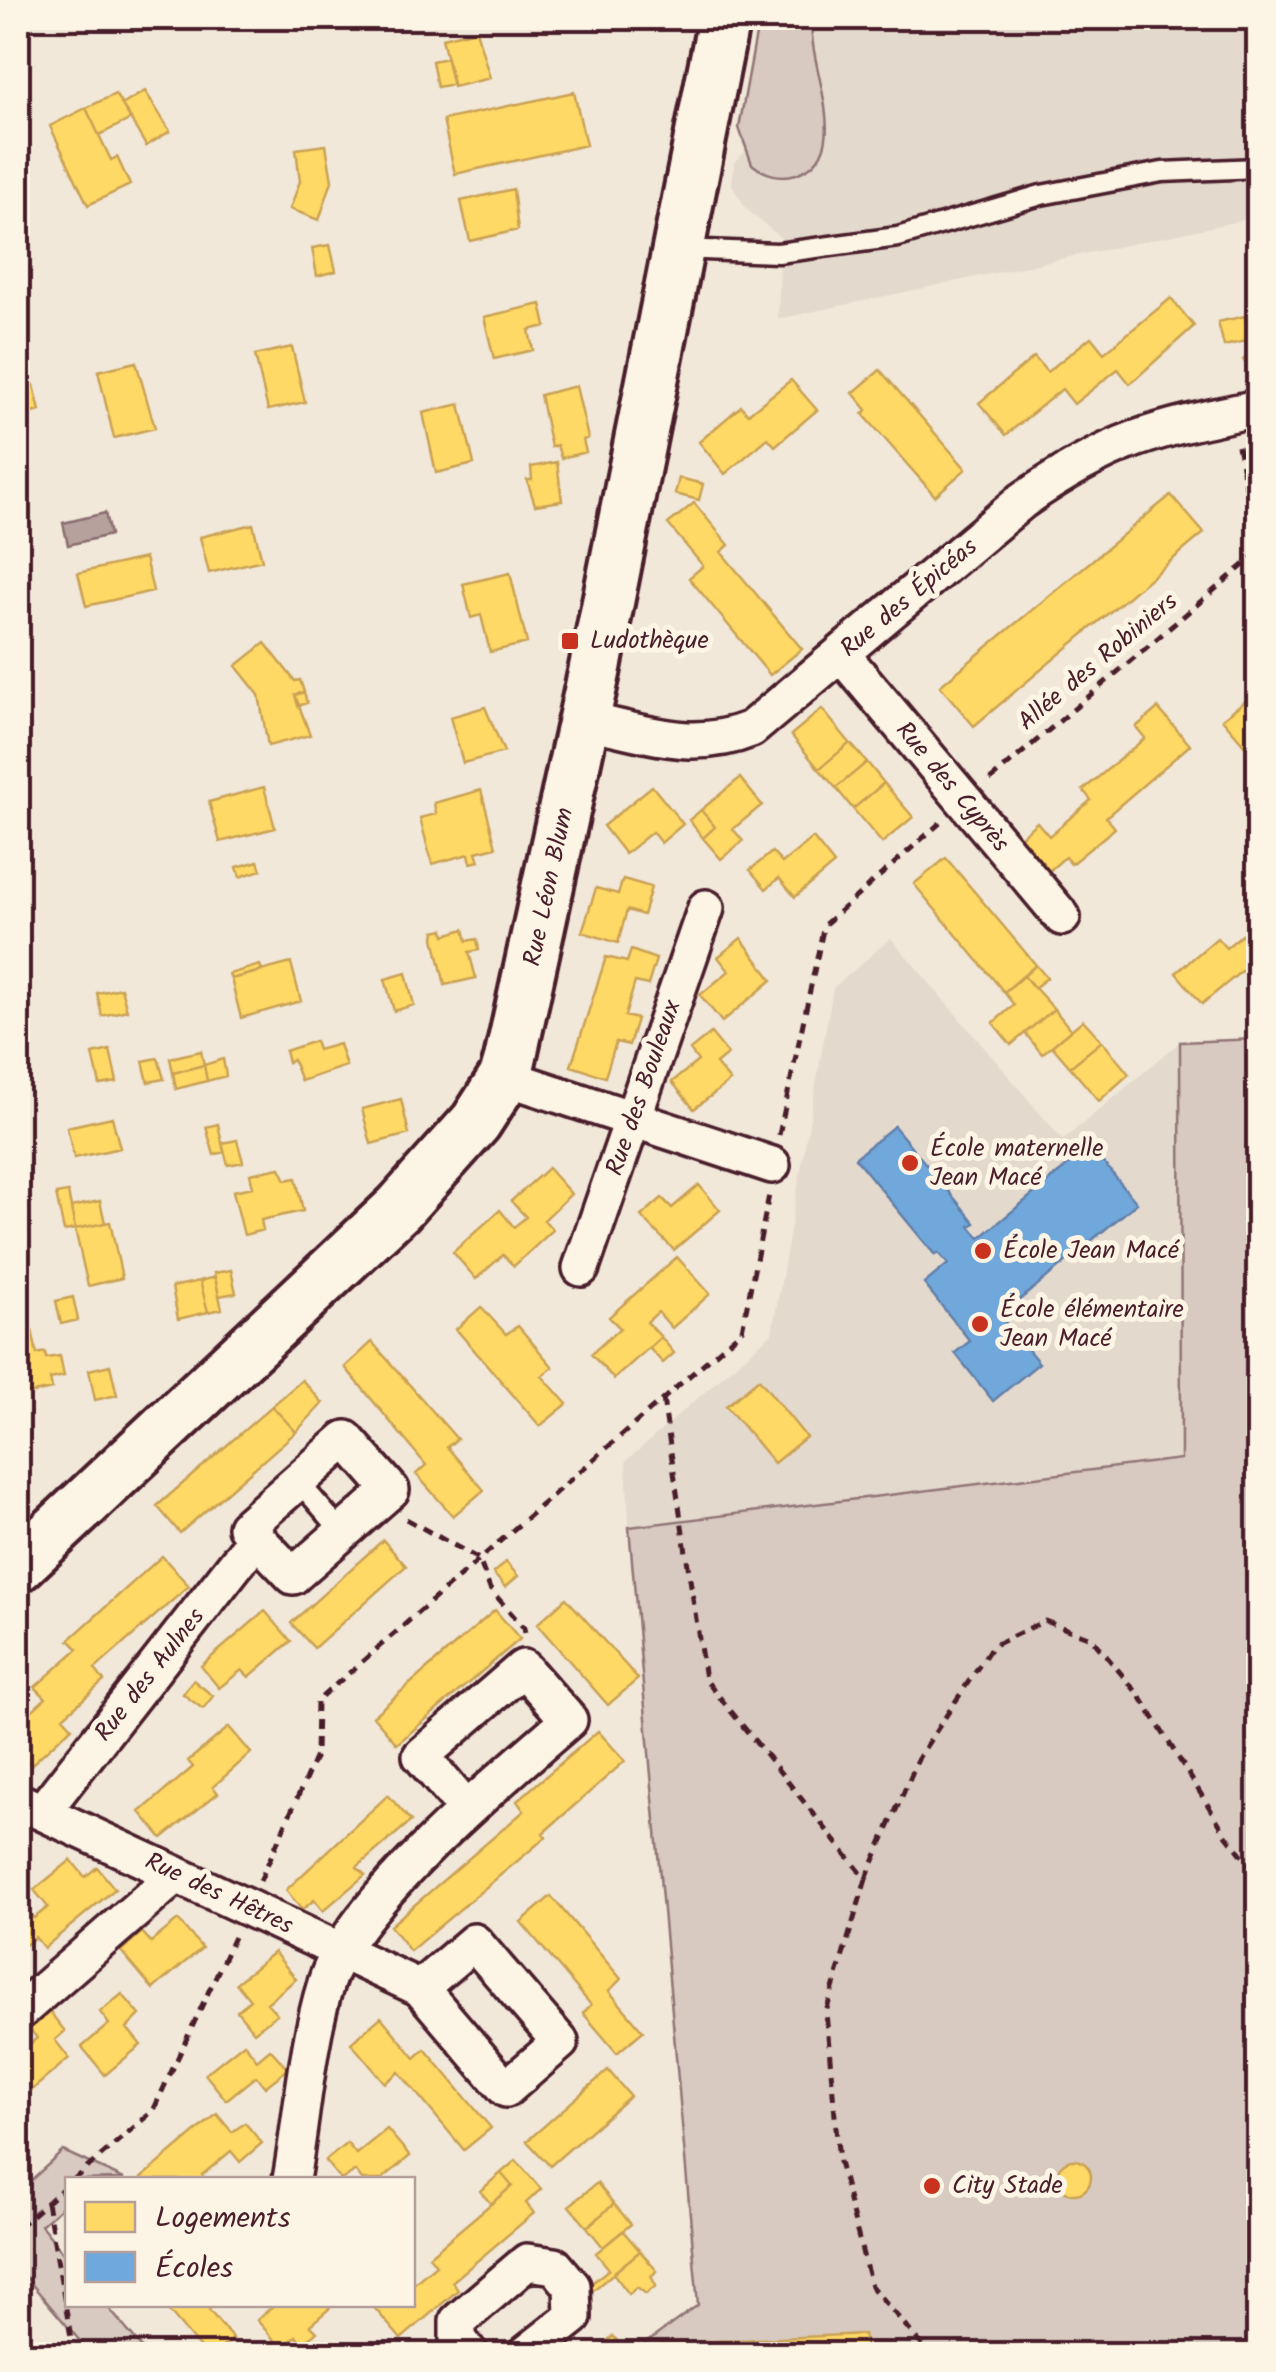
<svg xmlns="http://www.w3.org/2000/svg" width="1276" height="2372" font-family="Kalam,sans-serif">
<rect width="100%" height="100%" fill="#f1e8da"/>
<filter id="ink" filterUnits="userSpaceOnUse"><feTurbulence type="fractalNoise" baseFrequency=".01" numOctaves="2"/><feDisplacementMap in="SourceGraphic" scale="20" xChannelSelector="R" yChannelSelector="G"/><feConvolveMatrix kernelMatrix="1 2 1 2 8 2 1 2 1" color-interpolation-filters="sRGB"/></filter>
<g filter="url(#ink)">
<!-- built -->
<path fill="#e4d9cd" d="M759 18H1258V217L778 319 781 238 746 209 732 185 734 162 745 152 739 128Z
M891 938 1063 1140 1180 1042 1181 1459 629 1527 626 1461 772 1333 833 988Z"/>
<!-- green -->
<path fill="#d8cac0" stroke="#917476" stroke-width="2.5" d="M759 18H812C806 66 858 154 796 174 780 179 764 174 752 164L739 128Z
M1258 1039V2354H644L643 2345 698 2305 629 1527 1181 1459 1180 1042Z
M63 2151 124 2179 68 2180 67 2202 41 2225 67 2258 68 2304 106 2305 147 2354H91L18 2268V2192Z"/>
<!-- water -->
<path fill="#b6a19c" stroke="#8b6d6f" stroke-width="2.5" d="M105 513 110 535 68 545 63 523Z"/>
<!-- homes -->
<path fill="#ffd966" stroke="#c9a154" stroke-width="2.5" d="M271 18H322L272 25Z
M476 30 490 78 453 87 442 38Z
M447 58 453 84 437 87 432 61Z
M145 91 170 131 146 146 122 105Z
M574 92 586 145 455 174 443 120Z
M115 94 131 119 99 135 86 108Z
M86 108 111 160 117 157 130 185 88 205 50 126Z
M326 145 332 181 319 220 290 209 300 181 296 149Z
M513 189 518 230 470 241 461 201Z
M330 245 336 271 317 276 312 248Z
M1171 298 1194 326 1130 384 1118 369 1074 404 1062 389 1006 435 979 403 1034 357 1047 372 1091 337 1104 353Z
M541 304 546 326 529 330 533 350 494 359 484 317Z
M1245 316 1250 340 1224 346 1218 322Z
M292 347 305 402 268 410 255 355Z
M1257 348 1258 369 1254 373 1243 360Z
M136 362 155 428 114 438 98 371Z
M880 370 966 469 935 496 863 414 867 410 853 393Z
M791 380 817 410 775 446 768 438 725 474 699 442 741 406 748 414Z
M34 385 40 411 26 415 20 388Z
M576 386 588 438 583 440 586 452 561 458 557 445 551 447 540 395Z
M460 404 474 464 436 473 423 413Z
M557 462 562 501 535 505 527 480H532L531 467Z
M679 478 703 484 699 500 675 494Z
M1171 495 1204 533 974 726 940 686Z
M694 503 729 545 721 552 802 649 770 675 689 578 703 566 668 524Z
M253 524 262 560 209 573 200 537Z
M145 558 153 591 86 606 78 573Z
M510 573 527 643 490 652 481 615 471 618 463 584Z
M265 643 295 681 300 680 304 692 295 695 310 735 268 746 259 695 236 666Z
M304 692 307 703 298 706 295 695Z
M1250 697 1258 707V761L1222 719Z
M485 707 504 752 463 763 450 717Z
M1158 708 1190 745 1106 817 1115 828 1071 864 1065 857 1048 872 1019 838 1037 822 1049 836 1091 800 1083 790 1145 738 1136 727Z
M822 709 850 743 819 769 791 735Z
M850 743 867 762 836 788 819 769Z
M867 762 884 783 853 809 836 788Z
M740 778 762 805 733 829 743 841 721 859 703 838 715 827 701 810Z
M884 783 913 817 882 843 853 809Z
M652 786 683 824 661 843 652 832 625 854 603 826Z
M264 787 275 828 220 842 209 802Z
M481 790 496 847 476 852 479 861 471 863 469 854 432 864 420 818 436 814 434 803Z
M701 810 715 827 703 838 689 820Z
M813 838 834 864 795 897 779 878 766 889 750 870 772 852 782 863Z
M946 858 1036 965 1004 992 914 884Z
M258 861 261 870 240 877 237 867Z
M623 879 651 887 643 915 627 910 618 943 582 932 596 888 618 894Z
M1258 921V974L1252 979 1244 969 1202 1004 1176 973 1217 938 1226 948Z
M444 929 445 935 464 929 467 941 477 939 479 950 469 952 476 978 445 985 434 938 435 931Z
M741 938 772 980 722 1022 700 995 729 971 718 957Z
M631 950 656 959 648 985 635 982 625 1016 637 1019 629 1045 616 1042 605 1077 571 1066 606 957 627 962Z
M291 963 301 1001 241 1018 231 979Z
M260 965 262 971 231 979 229 974Z
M1036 965 1047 978 1034 988 1024 976Z
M406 973 414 1005 394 1011 385 979Z
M1024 976 1054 1009 1011 1045 993 1023 1014 1005 1004 992Z
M121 988 127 1010 102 1016 97 993Z
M1054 1009 1071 1030 1042 1054 1025 1033Z
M1083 1020 1102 1041 1070 1067 1052 1046Z
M711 1033 728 1054 716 1064 730 1081 694 1109 672 1082 698 1061 690 1050Z
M315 1041 318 1050 339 1044 346 1066 301 1081 293 1060 288 1062 285 1051Z
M1102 1041 1129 1074 1099 1101 1070 1067Z
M110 1050 117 1082 100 1085 93 1054Z
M201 1051 204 1065 173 1073 170 1058Z
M158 1058 164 1079 148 1082 143 1061Z
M223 1059 226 1076 207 1081 204 1065Z
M204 1065 207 1081 176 1089 173 1073Z
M401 1099 409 1134 371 1144 362 1109Z
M112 1117 120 1148 74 1158 67 1127Z
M218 1124 224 1152 214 1155 206 1127Z
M237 1140 243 1162 228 1165 222 1143Z
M280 1168 286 1180 296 1178 303 1211 261 1220 263 1230 244 1235 233 1191 253 1187 250 1174Z
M548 1168 571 1194 544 1220 553 1230 514 1266 503 1255 476 1279 453 1252 500 1210 514 1227 526 1217 511 1201Z
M699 1185 720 1210 674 1250 641 1216 662 1198 672 1208Z
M68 1192 75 1229 64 1231 56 1194Z
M100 1201 105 1223 75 1229 71 1207Z
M110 1222 122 1278 88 1286 75 1229Z
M18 1225 26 1239 29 1261 18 1290Z
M677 1257 710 1294 672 1328 658 1312 647 1322 661 1337 614 1379 591 1354 620 1328 609 1317Z
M231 1270 236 1293 219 1296 214 1273Z
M215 1277 222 1309 208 1312 200 1281Z
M200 1281 208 1312 178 1319 172 1287Z
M73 1297 78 1320 61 1324 56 1301Z
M481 1307 506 1334 518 1326 553 1367 542 1376 567 1404 540 1426 456 1329Z
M32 1330 37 1354 45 1352 46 1358 60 1356 64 1376 50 1379 52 1389 23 1395 18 1375V1333Z
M661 1337 674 1353 663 1363 649 1348Z
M372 1342 457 1439 447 1447 484 1490 453 1516 416 1474 426 1465 345 1367Z
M110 1365 117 1395 95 1400 89 1370Z
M759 1379 806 1437 774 1463 726 1406Z
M302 1380 323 1403 296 1432 272 1406Z
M272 1406 296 1432 180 1533 157 1506Z
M383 1540 406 1566 314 1648 291 1623Z
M162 1556 189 1586 95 1669 104 1681 63 1717 72 1727 31 1765 18 1750V1723L46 1698 35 1687 78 1649 69 1640Z
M506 1562 518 1576 505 1587 493 1573Z
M566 1598 638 1679 608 1705 537 1624Z
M495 1610 520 1639 397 1744 373 1716Z
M265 1611 291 1641 249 1677 242 1670 219 1688 201 1666Z
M193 1680 213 1696 203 1709 183 1694Z
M229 1727 251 1753 213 1787 218 1793 162 1838 140 1812 193 1767 188 1761Z
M598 1731 625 1761 543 1833 546 1837 410 1951 390 1926 524 1811 517 1801Z
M388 1795 411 1821 357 1867 365 1875 323 1911 314 1900 302 1910 286 1890Z
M71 1860 85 1877 97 1867 115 1889 44 1948 35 1937 18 1951V1903L34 1918 48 1907 34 1890Z
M551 1896 621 1979 609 1991 643 2031 617 2053 583 2013 591 2005 521 1922Z
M178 1920 202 1948 153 1989 121 1951 142 1932 151 1942Z
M274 1952 296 1979 267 2003 277 2014 254 2032 237 2011 250 2000 236 1983Z
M122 1994 140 2015 127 2028 141 2045 105 2075 82 2047 109 2024 100 2012Z
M48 2010 65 2031 55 2040 69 2058 32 2090 18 2074V2054L37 2038 28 2027Z
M381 2017 415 2058 425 2049 491 2128 464 2150 399 2072 385 2083 351 2043Z
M244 2043 257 2060 270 2049 288 2069 265 2087 256 2076 226 2100 205 2074Z
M608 2070 630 2096 550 2166 527 2141Z
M217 2114 232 2132 245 2123 262 2143 240 2162 231 2151 202 2175 206 2180H139Z
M387 2129 410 2156 381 2180H362L355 2171 341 2180 325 2161 347 2143 356 2154Z
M1057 2177a17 17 0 1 1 34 0a17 17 0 1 1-34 0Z
M516 2160 541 2189 526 2203 534 2213 452 2282 458 2290 401 2339 371 2304H412V2285L436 2265 429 2256 512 2186 501 2173Z
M501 2173 512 2186 491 2204 480 2191Z
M597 2183 614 2204 587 2227 569 2206Z
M614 2204 631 2224 603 2247 587 2227Z
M623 2231 640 2251 591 2292 587 2287 609 2269 596 2253Z
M640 2251 657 2271 651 2276 656 2286 646 2294 637 2287 629 2294 613 2273Z
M173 2304H215L209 2310 233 2339 214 2354H205L167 2309Z
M275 2304H327L330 2308 310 2325 317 2332 302 2345 296 2336 282 2349 257 2320Z
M863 2334 867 2354H663L661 2344Z
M613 2336 629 2354H591Z"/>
<!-- schools -->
<path fill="#6fa8dc" stroke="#647fa7" stroke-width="2.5" d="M894 1126 975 1223 970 1226 980 1238 1090 1147 1137 1203 1000 1316 1039 1363 993 1401 955 1353 970 1341 924 1284 948 1264 938 1253 935 1255 855 1158Z"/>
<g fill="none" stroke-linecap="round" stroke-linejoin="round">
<defs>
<path id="lane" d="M680 249 778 253 898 237 1041 195 1162 172 1258 168
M298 1481 343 1533"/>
<path id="street" d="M842 655 1062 917
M583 720C644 732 691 753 751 729L1022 501C1110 439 1156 429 1258 408
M505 1077 772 1165
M581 1268 706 908
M346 1439 391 1490 293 1576 246 1527Z
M18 1801 420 1988 506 2089 560 2042 474 1942 420 1988
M42 1812 257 1537
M18 2013 176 1875
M291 2180C302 2117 307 2043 326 1983 350 1904 504 1776 569 1720L523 1668 421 1756 466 1809
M470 2354 458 2339V2321L527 2262 555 2266 572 2286 573 2317 526 2354"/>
<path id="secondary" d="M18 1566 399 1208 476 1122 505 1077 510 1060 594 673 724 18"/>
</defs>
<!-- lane casing -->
<use href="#lane" stroke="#4a1f2b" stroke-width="25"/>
<!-- street casing -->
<use href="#street" stroke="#4a1f2b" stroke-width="42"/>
<!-- secondary casing -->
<use href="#secondary" stroke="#4a1f2b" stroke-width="58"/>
<!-- path -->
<path stroke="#4a1f2b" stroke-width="5" stroke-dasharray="10 8" stroke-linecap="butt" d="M1238 446 1258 548
M990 780 1258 553
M779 1135 824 925 940 823
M663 1399 705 1679 866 1879 826 2012 839 2162 871 2286 930 2354
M406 1519 479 1559 490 1589 524 1628 526 1639
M866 1879 919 1757 992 1646 1045 1621 1091 1638 1140 1696 1227 1836 1258 1875
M260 1881 316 1756 317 1701 742 1330 769 1195
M73 2180 153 2111 234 1937
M47 2202 74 2354
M18 2227 68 2184"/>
<!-- lane -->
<use href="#lane" stroke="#fcf5e5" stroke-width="18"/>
<!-- street -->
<use href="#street" stroke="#fcf5e5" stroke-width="35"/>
<!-- secondary -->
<use href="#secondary" stroke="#fcf5e5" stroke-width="50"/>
</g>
</g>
<!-- markers -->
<g fill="#c8321e" stroke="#fcf5e5" stroke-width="4">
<rect x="560" y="631" width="20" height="20" rx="5"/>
<circle cx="910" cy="1163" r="10"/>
<circle cx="983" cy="1251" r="10"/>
<circle cx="980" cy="1324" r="10"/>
<circle cx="932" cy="2186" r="10"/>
</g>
<g text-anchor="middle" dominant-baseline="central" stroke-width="10" stroke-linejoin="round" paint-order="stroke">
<!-- street labels -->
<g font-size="25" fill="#4a1f2b" stroke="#fcf5e5">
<text transform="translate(909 598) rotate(-40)">Rue des Épicéas</text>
<text transform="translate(1098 662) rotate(-40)">Allée des Robiniers</text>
<text transform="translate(952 787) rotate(50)">Rue des Cyprès</text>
<text transform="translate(549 887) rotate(-78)">Rue Léon Blum</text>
<text transform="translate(644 1088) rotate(-71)">Rue des Bouleaux</text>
<text transform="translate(150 1675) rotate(-52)">Rue des Aulnes</text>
<text transform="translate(219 1894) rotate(25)">Rue des Hêtres</text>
</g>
<!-- poi labels -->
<g font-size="25" fill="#4a1f2b" stroke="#fcf5e5" text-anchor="start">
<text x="590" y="641">Ludothèque</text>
<text x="930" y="1149">École maternelle<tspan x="930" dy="29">Jean Macé</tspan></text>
<text x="1003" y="1251">École Jean Macé</text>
<text x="1000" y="1310">École élémentaire<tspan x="1000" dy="29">Jean Macé</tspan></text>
<text x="952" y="2186">City Stade</text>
</g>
</g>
<!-- margin -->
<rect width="1276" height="2372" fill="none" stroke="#fcf5e5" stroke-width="60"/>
<rect x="30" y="30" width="1216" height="2312" fill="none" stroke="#4a1f2b" stroke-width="4" filter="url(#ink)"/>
<!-- legend -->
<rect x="65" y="2177" width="350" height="130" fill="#fcf5e5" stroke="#b59f9b" stroke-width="2.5"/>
<rect x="85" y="2202" width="50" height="30" fill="#ffd966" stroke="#b59f9b" stroke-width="2.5"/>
<text x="155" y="2227" font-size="30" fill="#4a1f2b">Logements</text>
<rect x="85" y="2252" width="50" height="30" fill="#6fa8dc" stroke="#b59f9b" stroke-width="2.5"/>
<text x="155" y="2277" font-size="30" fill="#4a1f2b">Écoles</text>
</svg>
